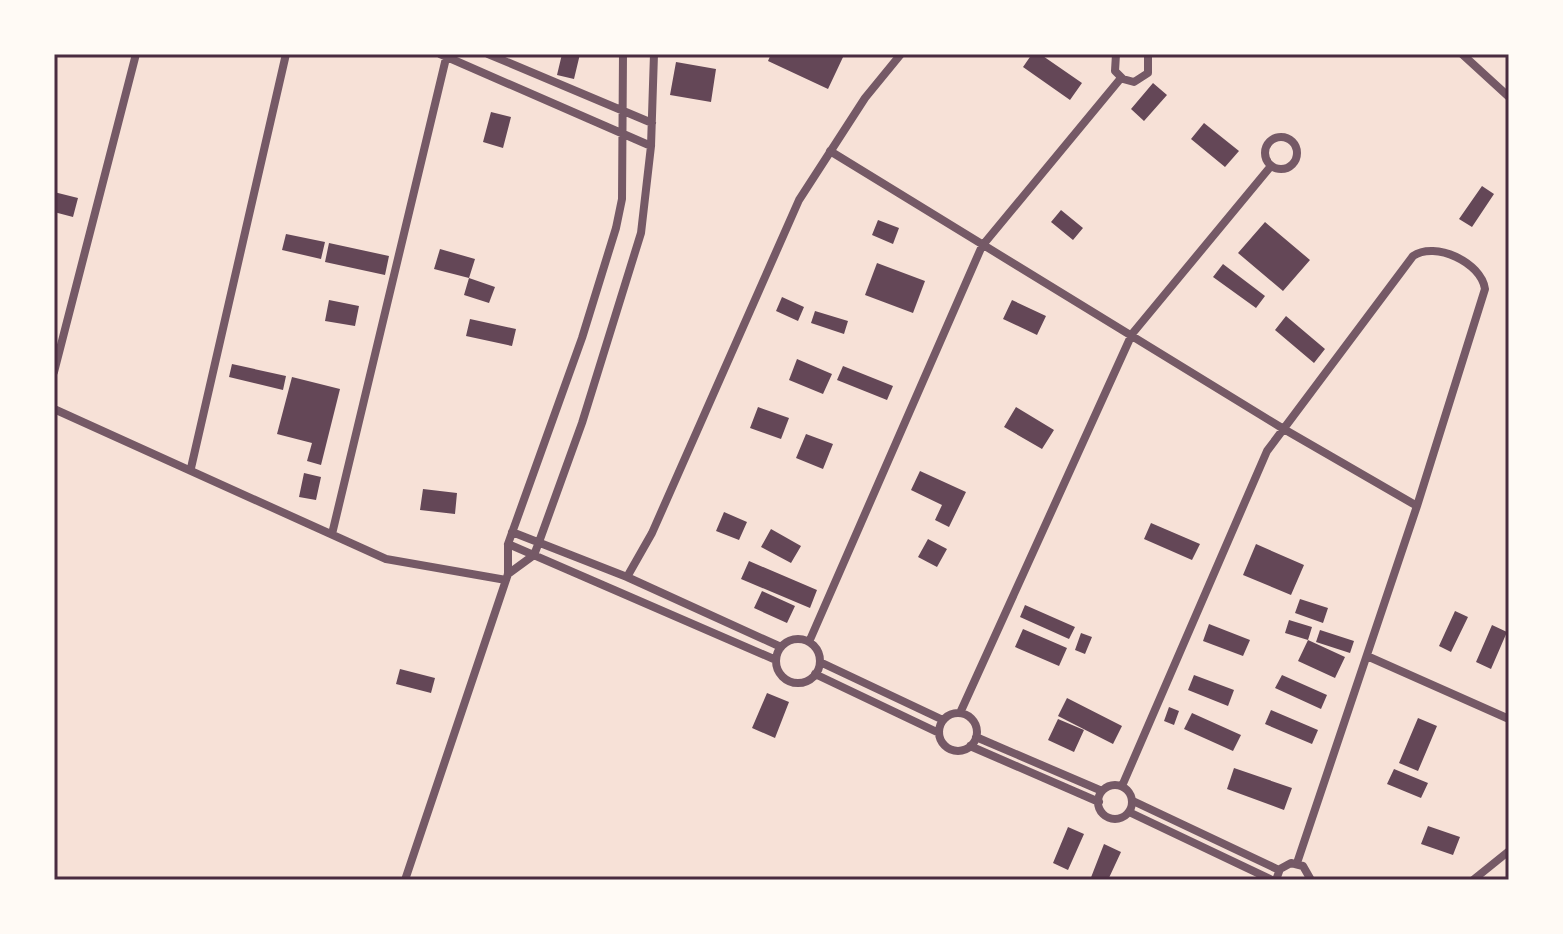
<svg xmlns="http://www.w3.org/2000/svg" width="1563" height="934" font-family="'Noto Serif',serif">
<rect width="100%" height="100%" fill="#f7e1d7"/>
<!-- building -->
<path fill="#644757" d="M562 54H580L574 79 557 75Z
M771 54H841L844 55 828 89 768 61Z
M1032 54H1040L1082 83 1070 100 1023 67Z
M676 62 716 69 711 102 670 95Z
M1153 83 1167 95 1144 121 1131 109Z
M491 112 511 117 503 148 483 142Z
M1204 123 1239 151 1225 167 1191 139Z
M1482 186 1494 194 1472 227 1459 219Z
M54 192 78 198 73 217 54 212Z
M1061 210 1083 228 1073 240 1051 222Z
M878 220 899 228 893 244 872 235Z
M1265 222 1310 260 1283 291 1238 253Z
M286 234 325 242 321 259 282 250Z
M329 243 389 256 385 275 325 262Z
M440 249 475 259 469 278 434 269Z
M877 263 925 281 913 313 865 295Z
M1223 264 1265 296 1256 308 1213 277Z
M469 278 495 287 489 303 464 295Z
M782 297 804 307 798 321 776 311Z
M329 300 359 306 355 326 325 321Z
M1012 300 1046 316 1037 335 1003 319Z
M815 311 848 321 844 334 811 323Z
M1286 316 1325 349 1314 363 1275 330Z
M470 319 516 329 512 346 466 336Z
M797 359 832 374 823 394 789 380Z
M232 364 286 376 283 390 229 377Z
M843 366 893 386 887 400 837 380Z
M292 377 340 389 321 465 307 461 312 443 277 434Z
M758 407 789 418 781 439 750 428Z
M1016 407 1054 430 1042 449 1004 427Z
M806 434 833 444 823 469 796 458Z
M920 471 966 492 949 527 935 520 942 505 911 490Z
M304 473 321 477 316 500 299 497Z
M423 489 457 493 455 514 420 510Z
M724 512 747 522 739 540 716 531Z
M1151 523 1200 544 1192 560 1144 539Z
M771 529 801 546 791 563 761 547Z
M928 539 947 549 937 567 918 557Z
M1256 544 1304 565 1291 595 1243 575Z
M749 561 817 590 810 608 741 579Z
M762 591 795 606 787 623 754 608Z
M1300 599 1328 608 1323 623 1295 613Z
M1025 605 1075 627 1069 639 1020 617Z
M1455 611 1468 617 1451 652 1439 646Z
M1289 620 1312 627 1308 640 1285 633Z
M1209 624 1250 640 1243 656 1203 641Z
M1492 625 1507 632 1491 669 1476 662Z
M1023 629 1067 648 1059 666 1015 647Z
M1320 630 1354 641 1350 653 1316 642Z
M1081 633 1092 637 1085 654 1075 650Z
M1308 640 1345 657 1335 678 1298 661Z
M400 669 435 678 431 693 396 684Z
M1194 675 1234 690 1228 706 1188 690Z
M1282 675 1327 695 1321 709 1275 688Z
M767 693 789 702 775 738 752 728Z
M1067 698 1122 726 1113 744 1058 716Z
M1169 707 1179 711 1174 725 1164 721Z
M1271 710 1318 730 1312 744 1265 724Z
M1192 713 1241 735 1233 751 1184 729Z
M1418 718 1437 726 1418 771 1399 763Z
M1058 719 1084 730 1074 752 1048 740Z
M1234 768 1292 788 1284 810 1227 789Z
M1394 769 1428 783 1421 798 1387 784Z
M1428 826 1460 837 1453 855 1421 844Z
M1068 827 1084 834 1068 870 1053 863Z
M1104 844 1121 852 1108 880H1090Z"/>
<g fill="none" stroke-linecap="round" stroke-linejoin="round">
<!-- minor -->
<path stroke="#755966" stroke-width="8" d="M440 54 651 146
M488 54 652 123
M1116 54 1115 71 1123 79 1134 82 1148 73V54
M1462 54 1509 97
M1265 153a16 16 0 1 1 32 0a16 16 0 1 1-32 0Z
M830 151 1282 428 1417 506
M54 372 136 54
M54 409 386 559 506 580
M191 468 286 54
M512 532 627 577 781 647
M332 534 447 54
M508 544 776 660
M508 574 534 555 539 542 582 423 641 233 651 146 654 54
M627 577 652 533 799 200 865 98 901 54
M776 661a22 22 0 1 1 44 0a22 22 0 1 1-44 0Z
M809 642 982 246 1121 78
M1367 656 1509 719
M820 662 943 720
M815 674 939 733
M939 732a19 19 0 1 1 38 0a19 19 0 1 1-38 0Z
M960 713 1132 334 1271 166
M976 737 1102 791
M970 746 1099 802
M1098 802a17 17 0 1 1 34 0a17 17 0 1 1-34 0Z
M1122 786 1267 451 1413 256C1435 241 1481 262 1485 289L1417 506 1297 863
M1133 801 1279 870
M1129 812 1272 880
M405 880 508 574V544L582 338 616 228 622 199 623 54
M1276 880 1280 869 1291 863 1303 866 1311 880
M1473 880 1509 851"/>
</g>
<!-- border -->
<rect width="1563" height="934" fill="none" stroke="#fffaf5" stroke-width="112"/>
<rect x="56" y="56" width="1451" height="822" fill="none" stroke="#4a2c40" stroke-width="3"/>
</svg>
